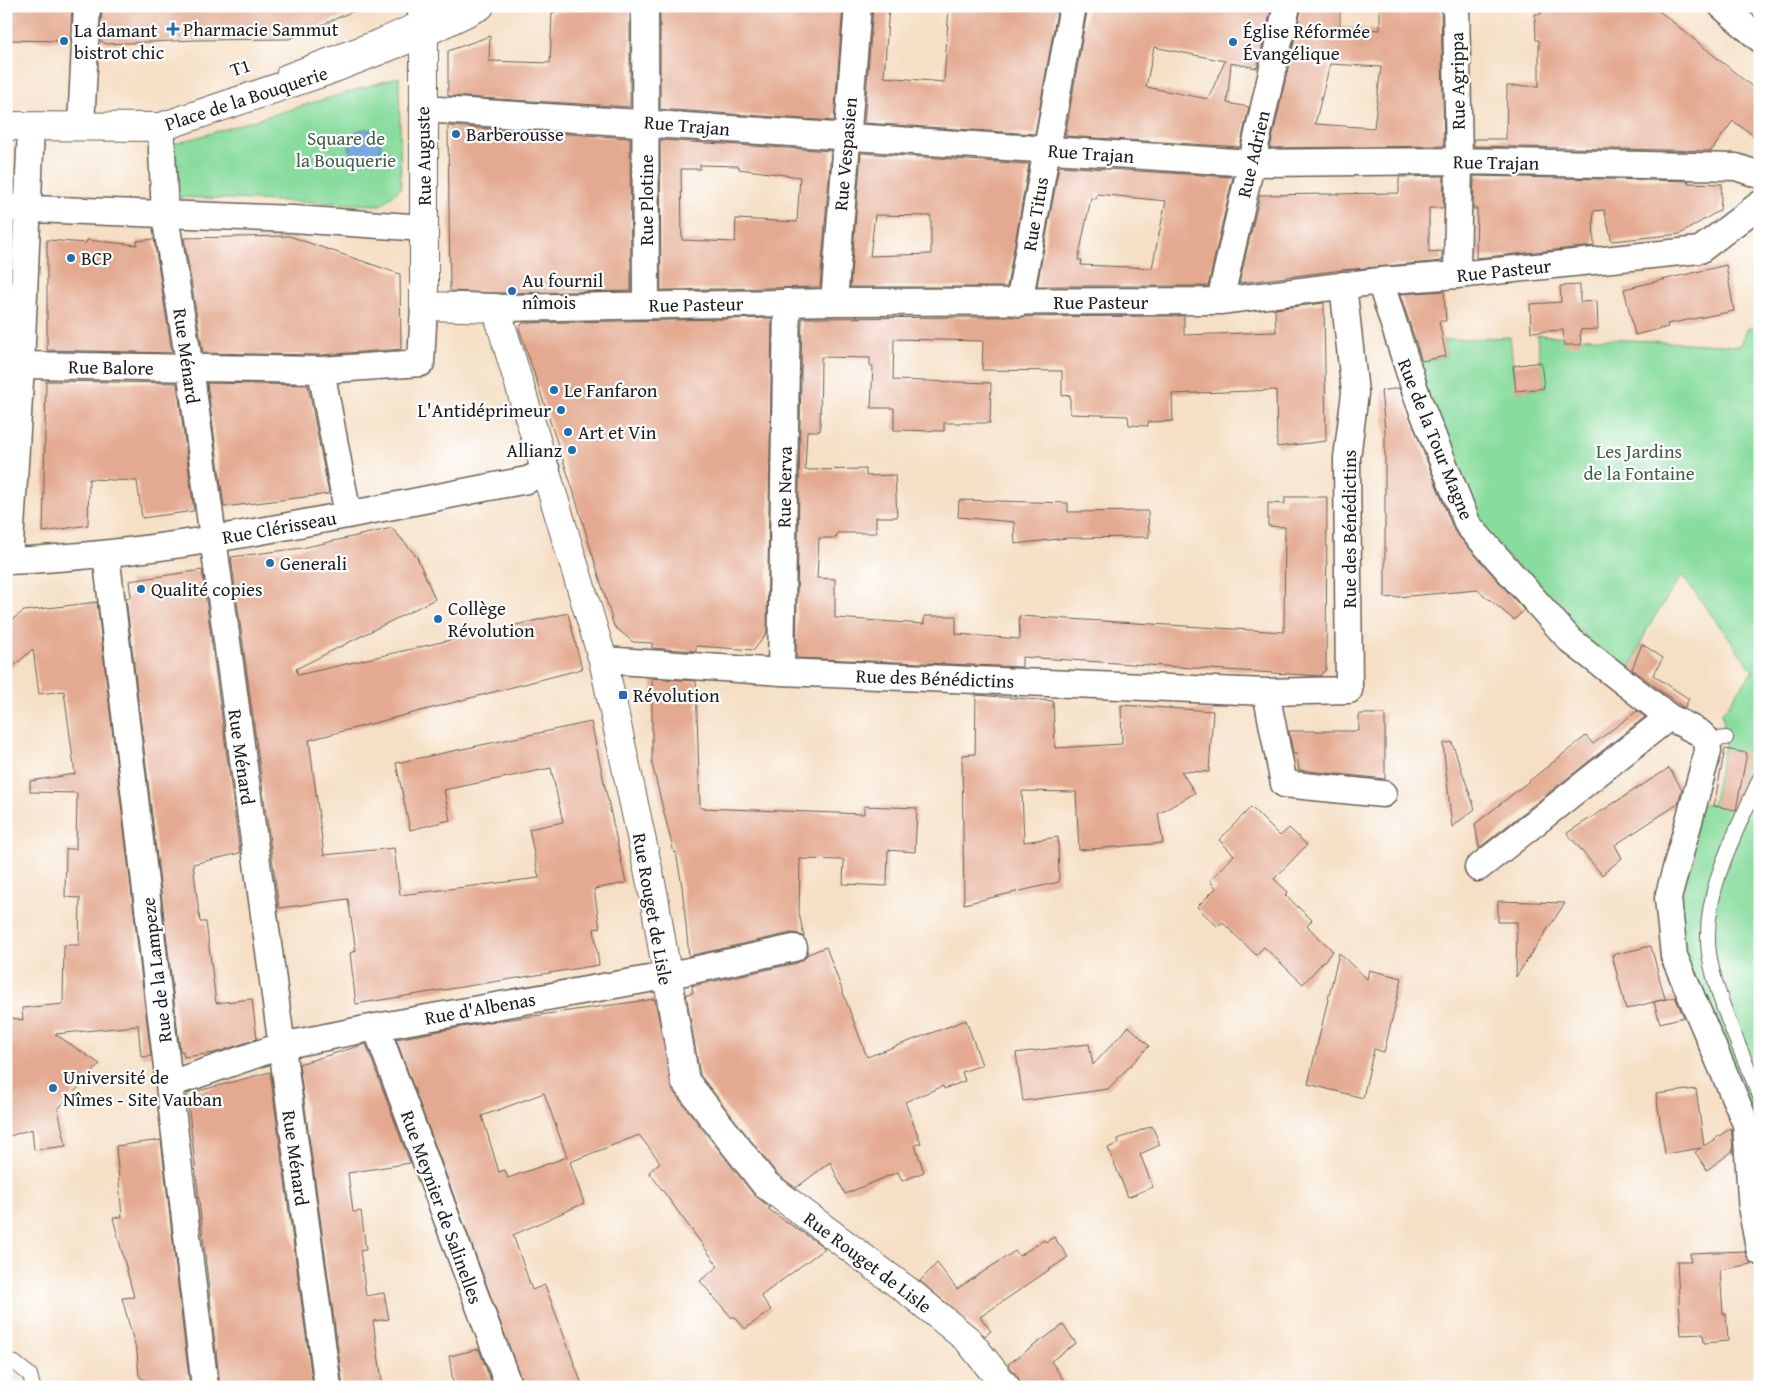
<svg xmlns="http://www.w3.org/2000/svg" width="1766" height="1393" font-family="'Gentium Book Plus',serif">
<rect width="100%" height="100%" fill="#fff"/>
<filter id="ink" filterUnits="userSpaceOnUse"><feTurbulence type="fractalNoise" baseFrequency=".02" numOctaves="2"/><feDisplacementMap in="SourceGraphic" scale="10" xChannelSelector="R" yChannelSelector="G"/><feConvolveMatrix kernelMatrix="1 2 1 2 8 2 1 2 1" color-interpolation-filters="sRGB"/></filter>
<filter id="wash" filterUnits="userSpaceOnUse"><feTurbulence type="fractalNoise" baseFrequency=".0096" numOctaves="4" result="noise"/><feDisplacementMap in="SourceGraphic" scale="20" xChannelSelector="R" yChannelSelector="G"/><feGaussianBlur stdDeviation="1.12" result="paint"/><feColorMatrix in="noise" values="0 0 0 0 0 0 0 0 0 0 0 0 0 0 0 0 0 1.4 0 .05"/><feComposite in="paint" operator="in"/></filter>
<g filter="url(#wash)">
<rect width="100%" height="100%" fill="#f5dfc5"/>
<!-- green -->
<path fill="#88dc9e" stroke="#527c5d" d="M399 77 401 188 381 205 178 197 171 145Z
M1760 326V1182L1683 954 1678 916 1700 804 1712 805 1726 738 1722 713 1753 671 1682 575 1648 627 1626 679 1484 532 1407 352 1424 350 1429 360 1446 356 1443 340 1510 337 1516 391 1544 388 1537 335 1740 346 1748 328Z"/>
<!-- water -->
<path fill="#77a8e2" stroke="#4a627f" d="M349 145a16 16 0 1 1 32 0a16 16 0 1 1-32 0Z"/>
<g id="blocks">
<!-- building -->
<path fill="#e4aa91" fill-rule="evenodd" d="M6 6H72L70 41 6 40Z
M102 6H365L289 39 196 40 106 44 100 40Z
M570 6H630V107L448 96V51L490 36 489 61 550 63 552 13Z
M660 6H843L834 121 660 109Z
M873 6H889L884 77 944 82 949 6H1058L1035 134 864 123Z
M1088 6H1272L1257 68 1231 63 1227 103 1249 107 1240 147 1065 136ZM1154 47 1225 61 1208 99 1146 87Z
M1302 6H1340V27L1380 30V6H1441L1444 146 1270 148ZM1330 64 1381 67 1374 128 1315 124Z
M1541 6H1653L1760 93V140L1733 121 1711 151 1474 146V139H1506L1507 86H1539V40H1536L1535 14H1541Z
M448 126 630 138 631 291 498 293 450 291Z
M660 140 831 151 820 287 661 290ZM700 165 739 166V169L800 177 797 222 736 219 735 242 682 240 681 169H700Z
M861 153 1029 164 1007 287H850ZM875 215 931 216V254L870 256Z
M1059 166 1233 177 1208 286H1037ZM1097 194 1166 201 1152 268 1081 265 1082 260H1078L1091 198 1096 199Z
M1444 176 1443 208H1429V252L1442 251V261L1342 270 1239 283 1260 195 1399 193V177Z
M1474 176 1689 181 1687 183 1722 184 1720 210 1680 234 1612 241 1604 210 1593 211 1594 246 1476 258 1477 209H1473Z
M289 236 400 274 401 349 321 355 203 353 184 238Z
M154 239 172 353 47 350V240L86 243 87 240 137 245V241Z
M1726 265 1734 311 1667 324 1668 327 1635 335 1624 289Z
M1580 285V302L1597 301 1598 329 1580 330 1581 345H1564L1563 330 1531 332 1530 304 1561 302 1560 286Z
M1444 291 1446 321H1439L1446 356 1422 361 1400 294Z
M1324 303 1326 441 1277 447 1276 390 1172 394 1173 421 1148 422V426L1129 425 1128 416 1070 414V395L1062 396V371L982 370 983 341 894 339 893 380 991 383 990 423H944V431L894 430V408H871L873 366H870V358L821 357 820 431H807L805 470 866 469V476L895 475 897 517H876V533H837L836 538H819L817 578 835 579V618L924 624V616H956V634L1020 639 1019 616 1284 632 1285 527 1268 526V503L1285 504V497H1327L1326 669 1320 676 1022 657V667L796 658 802 318 1184 316V335L1276 332 1275 309Z
M772 318 767 633 754 650 696 646V651L652 648V643L633 642 614 626 573 490 519 328 523 323Z
M1541 362 1544 388 1516 391 1513 366Z
M46 381 177 383 194 511 142 518 137 481 89 479 88 525 43 532Z
M207 383 308 385 329 494 224 507Z
M1399 388 1454 531 1524 610 1514 620 1478 590 1385 598V430L1381 391Z
M959 500 1068 503V512L1148 511 1149 537 1067 538 1015 544 1014 522 958 517Z
M392 528 417 557 435 599 296 669 298 675 568 613 582 669 309 740 324 855 394 848 400 895 539 878 529 829 563 822 551 768 444 790 450 820 410 830 396 763 591 722 626 883 594 889 600 928 594 929 599 965 356 1004 350 953 356 951 348 899 279 908 231 557 302 548Z
M202 570 240 853 193 864 200 922H206L216 1003 252 999 257 1039 214 1053 184 1057 183 1051H180L126 598 131 597 129 581Z
M97 602 151 1056 141 1057 138 1024 136 1026 55 1034 100 1064 58 1109 66 1146 34 1150 32 1129 6 1137V1017L23 1020 22 1008 63 1004 64 945H79L80 898 65 897 66 849H76L77 793 30 792V781L75 774 64 691 39 694 33 649 6 673V624L24 611Z
M1642 644 1663 658 1653 675 1689 699 1684 708 1632 669Z
M652 678 696 681 700 808 864 814V806L917 808 915 852 888 850 887 886 843 884 844 860 800 859 799 913 804 937 798 934 791 933 689 956 682 886 676 852 674 853 652 764Z
M976 695 1053 701 1055 748 1122 744 1121 705 1213 711 1209 772 1181 771 1195 793 1158 814 1163 843 1079 850 1076 792 1022 791 1024 842 1058 837 1059 882 964 904 962 755 975 754Z
M1637 711 1645 717 1479 848 1475 824 1586 736 1593 744Z
M1359 714H1385V779L1299 770 1297 754H1293L1289 731H1359Z
M1452 742 1475 809 1452 827 1443 744Z
M1725 749 1747 753 1736 810 1714 806Z
M1669 768 1682 789 1678 804 1615 845 1622 858 1602 875 1567 833Z
M1251 807 1280 836 1289 828 1307 845 1274 879 1288 892 1285 895 1312 920 1307 926 1333 951 1303 984 1264 947 1256 955 1222 922 1218 927 1197 907 1216 888 1210 881 1234 855 1219 840Z
M1498 901 1565 903 1516 977 1517 922H1498Z
M1651 946 1665 999 1626 1009 1612 955Z
M826 947 867 1057 966 1020 982 1065 962 1072 965 1081 944 1089 943 1086 905 1102 921 1143 915 1145 924 1172 902 1181 898 1172 845 1194 830 1162 796 1188 777 1174 700 1075 686 994 693 993 692 986 797 963 804 959 808 954Z
M1339 953 1367 979 1369 970 1402 978 1384 1052 1374 1049 1363 1098 1308 1084Z
M1675 997 1684 1017 1660 1023 1654 1002Z
M655 999 673 1091 754 1195 770 1207 768 1209 825 1248 761 1296 771 1310 745 1329 734 1316 732 1318 700 1281 718 1266 649 1172 660 1162 639 1135 570 1162 584 1203 513 1235 532 1290 545 1285 583 1387H524L396 1039 489 1022ZM544 1093 567 1157 508 1178 505 1170 499 1172 482 1116Z
M1129 1026 1149 1046 1108 1089 1023 1101 1016 1053 1089 1044 1093 1065Z
M366 1044 410 1163 348 1173 353 1212 361 1211 366 1250 360 1251 366 1296 384 1293 389 1319 373 1321 383 1387H343L299 1064Z
M270 1072 313 1387H220L187 1094Z
M1696 1089 1704 1146 1731 1128 1733 1151 1707 1170 1695 1152 1701 1148 1665 1154 1656 1094Z
M1152 1126 1160 1145 1140 1154 1153 1187 1128 1197 1108 1148 1119 1143 1118 1139Z
M161 1140 190 1387H154L139 1376 137 1353 122 1298 134 1297 113 1218 122 1217 116 1146Z
M1054 1237 1068 1257 980 1317 991 1331 985 1336 920 1281 937 1263 957 1289 1015 1251 1019 1256 1044 1240 1046 1242Z
M1744 1251 1751 1264 1720 1270 1723 1314H1726L1728 1341 1704 1343 1703 1334 1681 1335 1677 1261H1691L1690 1253Z
M1063 1325 1076 1343 1051 1361 1068 1387H1022L1018 1377 1008 1364Z
M479 1349 493 1387H454L449 1356Z"/>
</g>
</g>
<g filter="url(#ink)">
<use href="#blocks" fill-opacity="0" stroke="#686057" stroke-width="1"/>
<g fill="none" stroke-linecap="round" stroke-linejoin="round">
<defs>
<path id="service" d="M284 72 380 36 448 6
M1707 740 1726 738
M1760 778C1738 829 1706 884 1708 941 1709 984 1743 1055 1760 1096
M6 1362 15 1363 30 1375 33 1387"/>
<path id="minor" d="M420 6 424 33
M645 6 646 304
M1456 6 1459 161 1457 275
M1722 6 1760 39
M423 109 1251 163 1459 161 1736 167 1760 175
M81 126 87 6
M161 127 165 216 190 368 328 1387
M6 208 293 219 424 228
M1380 281 1418 399 1468 525 1570 640 1669 717 1700 733 1707 740 1708 751 1668 898 1674 956 1746 1124 1752 1212 1760 1252
M1220 301 1287 6
M834 302 858 6
M1019 303 1073 6
M496 308 834 302 1220 301 1380 281 1457 275 1700 250 1760 204
M21 365 321 370 421 363 424 306
M321 370 348 515
M106 554 205 1387
M6 561C182 554 354 512 527 480L547 471
M9 561 21 365 31 127
M603 660 781 672 1266 692 1349 690 1347 458 1355 393 1343 285
M781 672 787 302
M1266 692 1284 784 1383 794
M1478 868 1669 717
M376 1027 509 1387
M170 1084 281 1046 376 1027 666 976 794 948"/>
<path id="tertiary" d="M424 33V306L496 308 603 660 654 897 685 1081 766 1185 913 1295 968 1340 1006 1387
M6 126 161 127 327 71 424 33 480 6"/>
</defs>
<!-- service casing -->
<use href="#service" stroke="#686057" stroke-width="16"/>
<!-- minor casing -->
<use href="#minor" stroke="#686057" stroke-width="29"/>
<!-- tertiary casing -->
<use href="#tertiary" stroke="#686057" stroke-width="30"/>
<!-- service -->
<use href="#service" stroke="#fff" stroke-width="14"/>
<!-- minor -->
<use href="#minor" stroke="#fff" stroke-width="26"/>
<!-- tertiary -->
<use href="#tertiary" stroke="#fff" stroke-width="28"/>
</g>
</g>
<!-- markers -->
<g fill="#1f6fb2" stroke="#fff" stroke-width="2">
<path d="M170.5 21.5h5v5h5v5h-5v5h-5v-5h-5v-5h5z"/>
<circle cx="64" cy="41" r="5"/>
<circle cx="1233" cy="42" r="5"/>
<circle cx="456" cy="134" r="5"/>
<circle cx="71" cy="258" r="5"/>
<circle cx="512" cy="291" r="5"/>
<circle cx="554" cy="390" r="5"/>
<circle cx="561" cy="410" r="5"/>
<circle cx="568" cy="432" r="5"/>
<circle cx="572" cy="450" r="5"/>
<circle cx="270" cy="563" r="5"/>
<circle cx="141" cy="589" r="5"/>
<circle cx="438" cy="619" r="5"/>
<rect x="618" y="690" width="10" height="10" rx="2.5"/>
<circle cx="53" cy="1088" r="5"/>
</g>
<g text-anchor="middle" dominant-baseline="central" stroke-width="4.5" stroke-linejoin="round" paint-order="stroke">
<!-- poi labels -->
<g font-size="19" fill="#1c1c1c" stroke="#fff" text-anchor="start">
<text x="183" y="29">Pharmacie Sammut</text>
<text x="74" y="30">La damant<tspan x="74" dy="22">bistrot chic</tspan></text>
<text x="1243" y="31">Église Réformée<tspan x="1243" dy="22">Évangélique</tspan></text>
<text x="466" y="134">Barberousse</text>
<text x="81" y="258">BCP</text>
<text x="522" y="280">Au fournil<tspan x="522" dy="22">nîmois</tspan></text>
<text x="564" y="390">Le Fanfaron</text>
<text x="551" y="410" text-anchor="end">L'Antidéprimeur</text>
<text x="578" y="432">Art et Vin</text>
<text x="562" y="450" text-anchor="end">Allianz</text>
<text x="280" y="563">Generali</text>
<text x="151" y="589">Qualité copies</text>
<text x="448" y="608">Collège<tspan x="448" dy="22">Révolution</tspan></text>
<text x="633" y="695">Révolution</text>
<text x="63" y="1077">Université de<tspan x="63" dy="22">Nîmes - Site Vauban</tspan></text>
</g>
<!-- street labels -->
<g font-size="19" fill="#1c1c1c" stroke="#fff">
<text transform="translate(240 67) rotate(-19)">T1</text>
<text transform="translate(1457 81) rotate(-91)">Rue Agrippa</text>
<text transform="translate(246 98) rotate(-18)">Place de la Bouquerie</text>
<text transform="translate(687 125) rotate(5)">Rue Trajan</text>
<text transform="translate(1091 153) rotate(4)">Rue Trajan</text>
<text transform="translate(845 154) rotate(-85)">Rue Vespasien</text>
<text transform="translate(1253 154) rotate(-77)">Rue Adrien</text>
<text transform="translate(423 156) rotate(-91)">Rue Auguste</text>
<text transform="translate(1496 162) rotate(1)">Rue Trajan</text>
<text transform="translate(646 200) rotate(-90)">Rue Plotine</text>
<text transform="translate(1035 214) rotate(-80)">Rue Titus</text>
<text transform="translate(1504 270) rotate(-6)">Rue Pasteur</text>
<text x="1101" y="302">Rue Pasteur</text>
<text transform="translate(696 304) rotate(-1)">Rue Pasteur</text>
<text transform="translate(187 356) rotate(82)">Rue Ménard</text>
<text transform="translate(111 367) rotate(1)">Rue Balore</text>
<text transform="translate(1436 439) rotate(68)">Rue de la Tour Magne</text>
<text transform="translate(784 487) rotate(-89)">Rue Nerva</text>
<text transform="translate(279 527) rotate(-10)">Rue Clérisseau</text>
<text transform="translate(1349 529) rotate(-90)">Rue des Bénédictins</text>
<text transform="translate(935 678) rotate(2)">Rue des Bénédictins</text>
<text transform="translate(242 757) rotate(82)">Rue Ménard</text>
<text transform="translate(653 909) rotate(80)">Rue Rouget de Lisle</text>
<text transform="translate(156 970) rotate(-97)">Rue de la Lampeze</text>
<text transform="translate(480 1008) rotate(-10)">Rue d'Albenas</text>
<text transform="translate(296 1158) rotate(82)">Rue Ménard</text>
<text transform="translate(442 1207) rotate(70)">Rue Meynier de Salinelles</text>
<text transform="translate(868 1262) rotate(37)">Rue Rouget de Lisle</text>
</g>
<!-- park labels -->
<g font-size="19" fill="#425f4a" stroke="#fff">
<text x="346" y="138">Square de<tspan x="346" dy="22">la Bouquerie</tspan></text>
<text x="1639" y="451">Les Jardins<tspan x="1639" dy="22">de la Fontaine</tspan></text>
</g>
</g>
<!-- margin -->
<rect width="1766" height="1393" fill="none" stroke="#fff" stroke-width="25"/>
</svg>
